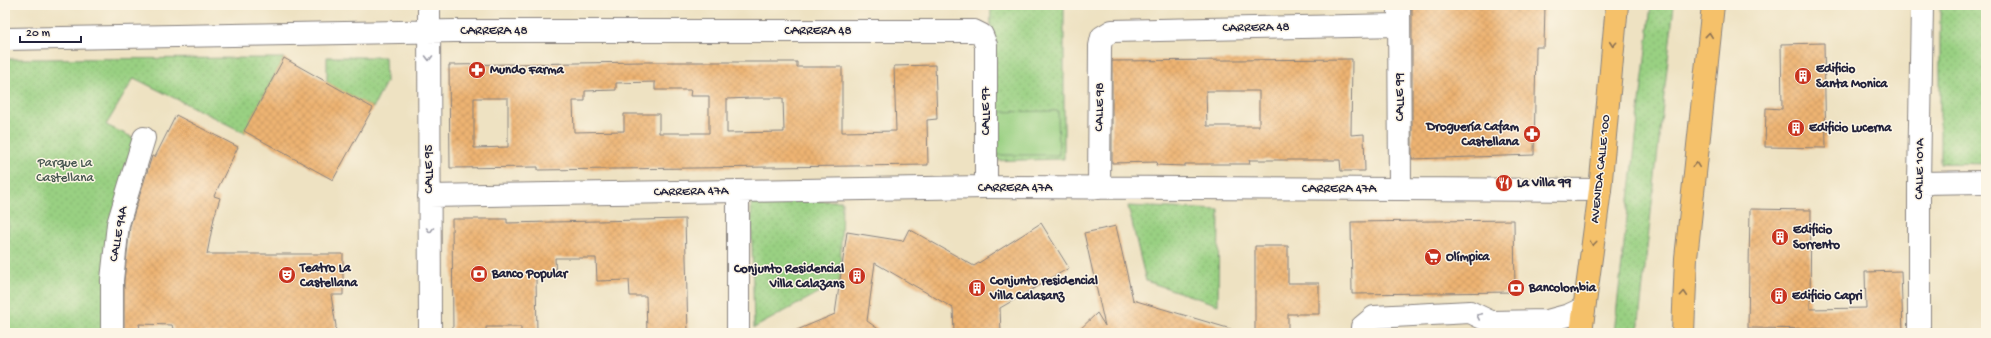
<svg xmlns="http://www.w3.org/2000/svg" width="1991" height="338" font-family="'Gochi Hand',sans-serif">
<defs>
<pattern id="green-dots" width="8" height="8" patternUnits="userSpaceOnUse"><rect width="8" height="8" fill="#99d082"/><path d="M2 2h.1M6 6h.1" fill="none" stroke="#84b271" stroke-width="1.8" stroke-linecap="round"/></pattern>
<pattern id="building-cross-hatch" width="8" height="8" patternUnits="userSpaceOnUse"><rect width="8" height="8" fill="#edb372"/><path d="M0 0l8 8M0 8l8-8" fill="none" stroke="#cb9a64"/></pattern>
</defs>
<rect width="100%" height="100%" fill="#fcf5e5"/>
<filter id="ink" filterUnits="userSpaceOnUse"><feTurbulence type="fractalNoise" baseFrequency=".025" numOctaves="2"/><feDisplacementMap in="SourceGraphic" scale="8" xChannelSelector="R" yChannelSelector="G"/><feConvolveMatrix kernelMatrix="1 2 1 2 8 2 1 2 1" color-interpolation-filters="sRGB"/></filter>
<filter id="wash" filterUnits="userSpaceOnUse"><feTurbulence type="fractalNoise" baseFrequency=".012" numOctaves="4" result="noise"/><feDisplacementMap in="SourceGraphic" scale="16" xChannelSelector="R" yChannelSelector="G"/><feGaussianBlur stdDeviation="0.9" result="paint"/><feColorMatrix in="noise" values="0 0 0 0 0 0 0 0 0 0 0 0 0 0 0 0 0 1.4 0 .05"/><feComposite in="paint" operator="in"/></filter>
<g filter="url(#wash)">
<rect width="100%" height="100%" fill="#eee2c2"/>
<!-- green -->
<path fill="url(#green-dots)" stroke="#5e795e" d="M991 5H1064V159L988 161Z
M1651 5H1674L1639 321V333H1614Z
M1940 5H1986V164L1940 163Z
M327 57H385L386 82 373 108 327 83Z
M284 58 245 130V133L134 78 106 125 134 138 106 333H5V59Z
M751 201H842L840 281 754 328Z
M1128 206 1219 210 1218 305 1146 281Z"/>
<!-- pitch -->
<path fill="#99d082" stroke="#5e795e" d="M1058 111 1059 155H991V112Z
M5 217H8V259L5 258Z"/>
<g id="blocks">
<!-- building -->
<path fill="url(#building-cross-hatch)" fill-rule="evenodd" d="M1412 5H1545L1544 47H1536L1534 155 1412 159Z
M1824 43 1826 148 1765 147 1766 108 1782 109 1781 44Z
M284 58 373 108 333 180 244 131Z
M1352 59 1351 135 1364 134 1365 171H1341L1340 160H1249L1250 164H1185V166L1156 165 1157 162 1112 163V61ZM1206 91H1259V126H1207Z
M641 62H797V67H842V132L896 131 894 66 935 65 937 119 927 120 928 165 538 170V167L450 168 449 65ZM655 82V90H691L690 96H709V133H659V114H624V131L574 132 573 101H585V91L616 90V83ZM474 98H508V147L474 148ZM751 98H783L784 132 727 133V99Z
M176 115 238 147 214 196 220 198 214 218 207 254H343V295H331L336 326 335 333H174L172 325 139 324 141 333H124V281L130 226 152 156 155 157Z
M1750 209 1811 210 1810 309 1866 308 1865 272 1901 271 1903 333H1825V329L1748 328Z
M452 219H507V223L685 219 688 333H647L646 296H630L629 280 597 281 596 258H555L556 278H536L537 333H521V327H486V333H453Z
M1514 220 1515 292 1352 294 1351 222Z
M1041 223 1069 268 1000 308 1001 333H954L953 308 875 263 867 321 884 333H790L835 314 847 232 903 241 909 229 974 266Z
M1116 226 1133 300 1231 329 1230 333H1076L1097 313 1105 326 1084 233Z
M1255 246H1288V283H1319V314H1288V333H1255Z"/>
</g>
</g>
<g filter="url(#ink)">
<use href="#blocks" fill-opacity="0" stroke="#88827e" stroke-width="1"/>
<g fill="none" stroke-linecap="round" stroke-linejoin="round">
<defs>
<path id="minor" d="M429 5 430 333
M1399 5 1400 189
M5 39 454 31H974L982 35 986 45V187
M1919 183 1986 182
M1099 188 1100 46 1102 37 1112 31 1399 25
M738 191V333
M429 196 986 187 1600 190
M112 333V280L118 224 144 138
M1362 333V327L1374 317 1470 312 1491 322 1547 321 1569 315 1584 308
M1919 333V183L1922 5"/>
<path id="major" d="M1581 333 1600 190 1617 5
M1683 333 1686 258 1713 5"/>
</defs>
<!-- minor casing -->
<use href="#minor" stroke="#88827e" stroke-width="24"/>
<!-- major casing -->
<use href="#major" stroke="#88827e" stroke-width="24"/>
<!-- minor -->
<use href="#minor" stroke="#fff" stroke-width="22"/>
<!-- major -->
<use href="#major" stroke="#f5c16b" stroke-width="22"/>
</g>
<!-- one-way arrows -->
<defs><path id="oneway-chevron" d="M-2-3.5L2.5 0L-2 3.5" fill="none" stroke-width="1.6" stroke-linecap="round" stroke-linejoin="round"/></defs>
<g stroke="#8c7253">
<use href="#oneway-chevron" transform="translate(1709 35) rotate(-84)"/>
<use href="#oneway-chevron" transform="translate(1613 44) rotate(95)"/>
<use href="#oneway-chevron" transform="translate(1696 165) rotate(-84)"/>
<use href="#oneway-chevron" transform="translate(1593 243) rotate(97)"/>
<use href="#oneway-chevron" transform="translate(1684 294) rotate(-86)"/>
</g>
<g stroke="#9c9ca7">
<use href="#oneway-chevron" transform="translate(429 58) rotate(90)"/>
<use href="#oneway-chevron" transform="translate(430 230) rotate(90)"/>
<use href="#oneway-chevron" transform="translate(1479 316) rotate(-155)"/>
</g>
</g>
<!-- icons -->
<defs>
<symbol id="pharmacy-disc" viewBox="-11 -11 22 22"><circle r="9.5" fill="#c8321e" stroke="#fcf5e5"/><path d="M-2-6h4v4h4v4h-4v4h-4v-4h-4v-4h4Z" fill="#fff"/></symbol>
<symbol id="building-disc" viewBox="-11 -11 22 22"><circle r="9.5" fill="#c8321e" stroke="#fcf5e5"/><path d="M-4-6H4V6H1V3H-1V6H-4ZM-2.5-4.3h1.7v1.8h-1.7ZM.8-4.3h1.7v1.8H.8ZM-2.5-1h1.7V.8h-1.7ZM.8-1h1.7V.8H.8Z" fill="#fff"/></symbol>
<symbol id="restaurant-disc" viewBox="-11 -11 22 22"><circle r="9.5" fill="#c8321e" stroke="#fcf5e5"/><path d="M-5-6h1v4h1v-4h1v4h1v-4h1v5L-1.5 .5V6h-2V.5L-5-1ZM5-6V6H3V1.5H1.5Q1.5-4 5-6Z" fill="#fff"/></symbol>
<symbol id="supermarket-disc" viewBox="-11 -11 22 22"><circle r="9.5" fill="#c8321e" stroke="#fcf5e5"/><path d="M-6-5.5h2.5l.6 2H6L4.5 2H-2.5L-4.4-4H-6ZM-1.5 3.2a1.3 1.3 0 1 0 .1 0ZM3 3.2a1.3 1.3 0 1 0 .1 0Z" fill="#fff"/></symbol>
<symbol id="bank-disc" viewBox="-11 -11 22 22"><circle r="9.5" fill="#c8321e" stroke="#fcf5e5"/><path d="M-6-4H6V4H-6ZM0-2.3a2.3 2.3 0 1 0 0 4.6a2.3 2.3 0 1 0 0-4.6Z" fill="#fff"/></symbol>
<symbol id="theatre-disc" viewBox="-11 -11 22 22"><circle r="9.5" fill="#c8321e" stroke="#fcf5e5"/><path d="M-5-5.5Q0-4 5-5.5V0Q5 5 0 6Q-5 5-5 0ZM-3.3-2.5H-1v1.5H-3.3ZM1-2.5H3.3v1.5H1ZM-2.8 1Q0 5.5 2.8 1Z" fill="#fff"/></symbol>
</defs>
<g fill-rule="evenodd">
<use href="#pharmacy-disc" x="467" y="60" width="20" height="20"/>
<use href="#building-disc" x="1793" y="66" width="20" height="20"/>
<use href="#building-disc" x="1786" y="118" width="20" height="20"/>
<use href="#pharmacy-disc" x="1522" y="124" width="20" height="20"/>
<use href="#restaurant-disc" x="1494" y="173" width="20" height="20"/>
<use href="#building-disc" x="1770" y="227" width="20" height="20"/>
<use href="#supermarket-disc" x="1423" y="247" width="20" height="20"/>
<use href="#bank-disc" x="469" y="264" width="20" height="20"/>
<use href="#theatre-disc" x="277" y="265" width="20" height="20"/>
<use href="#building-disc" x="847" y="266" width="20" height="20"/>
<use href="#building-disc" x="967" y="278" width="20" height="20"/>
<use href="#bank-disc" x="1506" y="278" width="20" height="20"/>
<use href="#building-disc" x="1769" y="286" width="20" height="20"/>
</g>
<g text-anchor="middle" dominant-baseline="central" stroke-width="3" stroke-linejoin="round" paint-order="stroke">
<!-- street labels -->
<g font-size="13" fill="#22223b" stroke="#fcf5e5">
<text transform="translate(1256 28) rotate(-1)">CARRERA 48</text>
<text x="494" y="31">CARRERA 48</text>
<text x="818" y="31">CARRERA 48</text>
<text transform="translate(1400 97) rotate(-90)">CALLE 99</text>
<text transform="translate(1100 107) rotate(-89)">CALLE 98</text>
<text transform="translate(986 111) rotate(-90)">CALLE 97</text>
<text transform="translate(429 169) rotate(-90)">CALLE 95</text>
<text transform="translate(1601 169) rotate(-84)">AVENIDA CALLE 100</text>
<text transform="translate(1920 169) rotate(-89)">CALLE 101A</text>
<text x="1015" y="188">CARRERA 47A</text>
<text x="1339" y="189">CARRERA 47A</text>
<text transform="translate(691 192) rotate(-1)">CARRERA 47A</text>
<text transform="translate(119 234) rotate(-80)">CALLE 94A</text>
</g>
<!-- poi labels -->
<g font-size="13" font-weight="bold" fill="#22223b" stroke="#fcf5e5" text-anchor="start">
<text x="1816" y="69">Edificio<tspan x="1816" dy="15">Santa Monica</tspan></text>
<text x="490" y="70">Mundo Farma</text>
<text x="1519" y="127" text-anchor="end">Droguería Cafam<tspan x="1519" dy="15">Castellana</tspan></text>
<text x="1809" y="128">Edificio Lucerna</text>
<text x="1517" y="183">La Villa 99</text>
<text x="1793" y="230">Edificio<tspan x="1793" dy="15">Sorrento</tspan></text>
<text x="1446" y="257">Olímpica</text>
<text x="300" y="268">Teatro La<tspan x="300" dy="15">Castellana</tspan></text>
<text x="844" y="269" text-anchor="end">Conjunto Residencial<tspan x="844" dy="15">Villa Calazans</tspan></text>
<text x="492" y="274">Banco Popular</text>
<text x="990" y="281">Conjunto residencial<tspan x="990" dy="15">Villa Calasanz</tspan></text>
<text x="1529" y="288">Bancolombia</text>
<text x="1792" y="296">Edificio Capri</text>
</g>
<!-- park labels -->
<g font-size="13" fill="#465650" stroke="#fcf5e5">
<text x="65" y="163">Parque La<tspan x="65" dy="15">Castellana</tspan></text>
</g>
</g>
<!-- margin -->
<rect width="1991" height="338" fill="none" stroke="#fcf5e5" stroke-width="20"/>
<!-- scale -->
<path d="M20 36v6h61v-6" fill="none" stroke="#22223b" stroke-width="2"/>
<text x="26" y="36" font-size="12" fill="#22223b" stroke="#fcf5e5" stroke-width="3" paint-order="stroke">20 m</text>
</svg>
